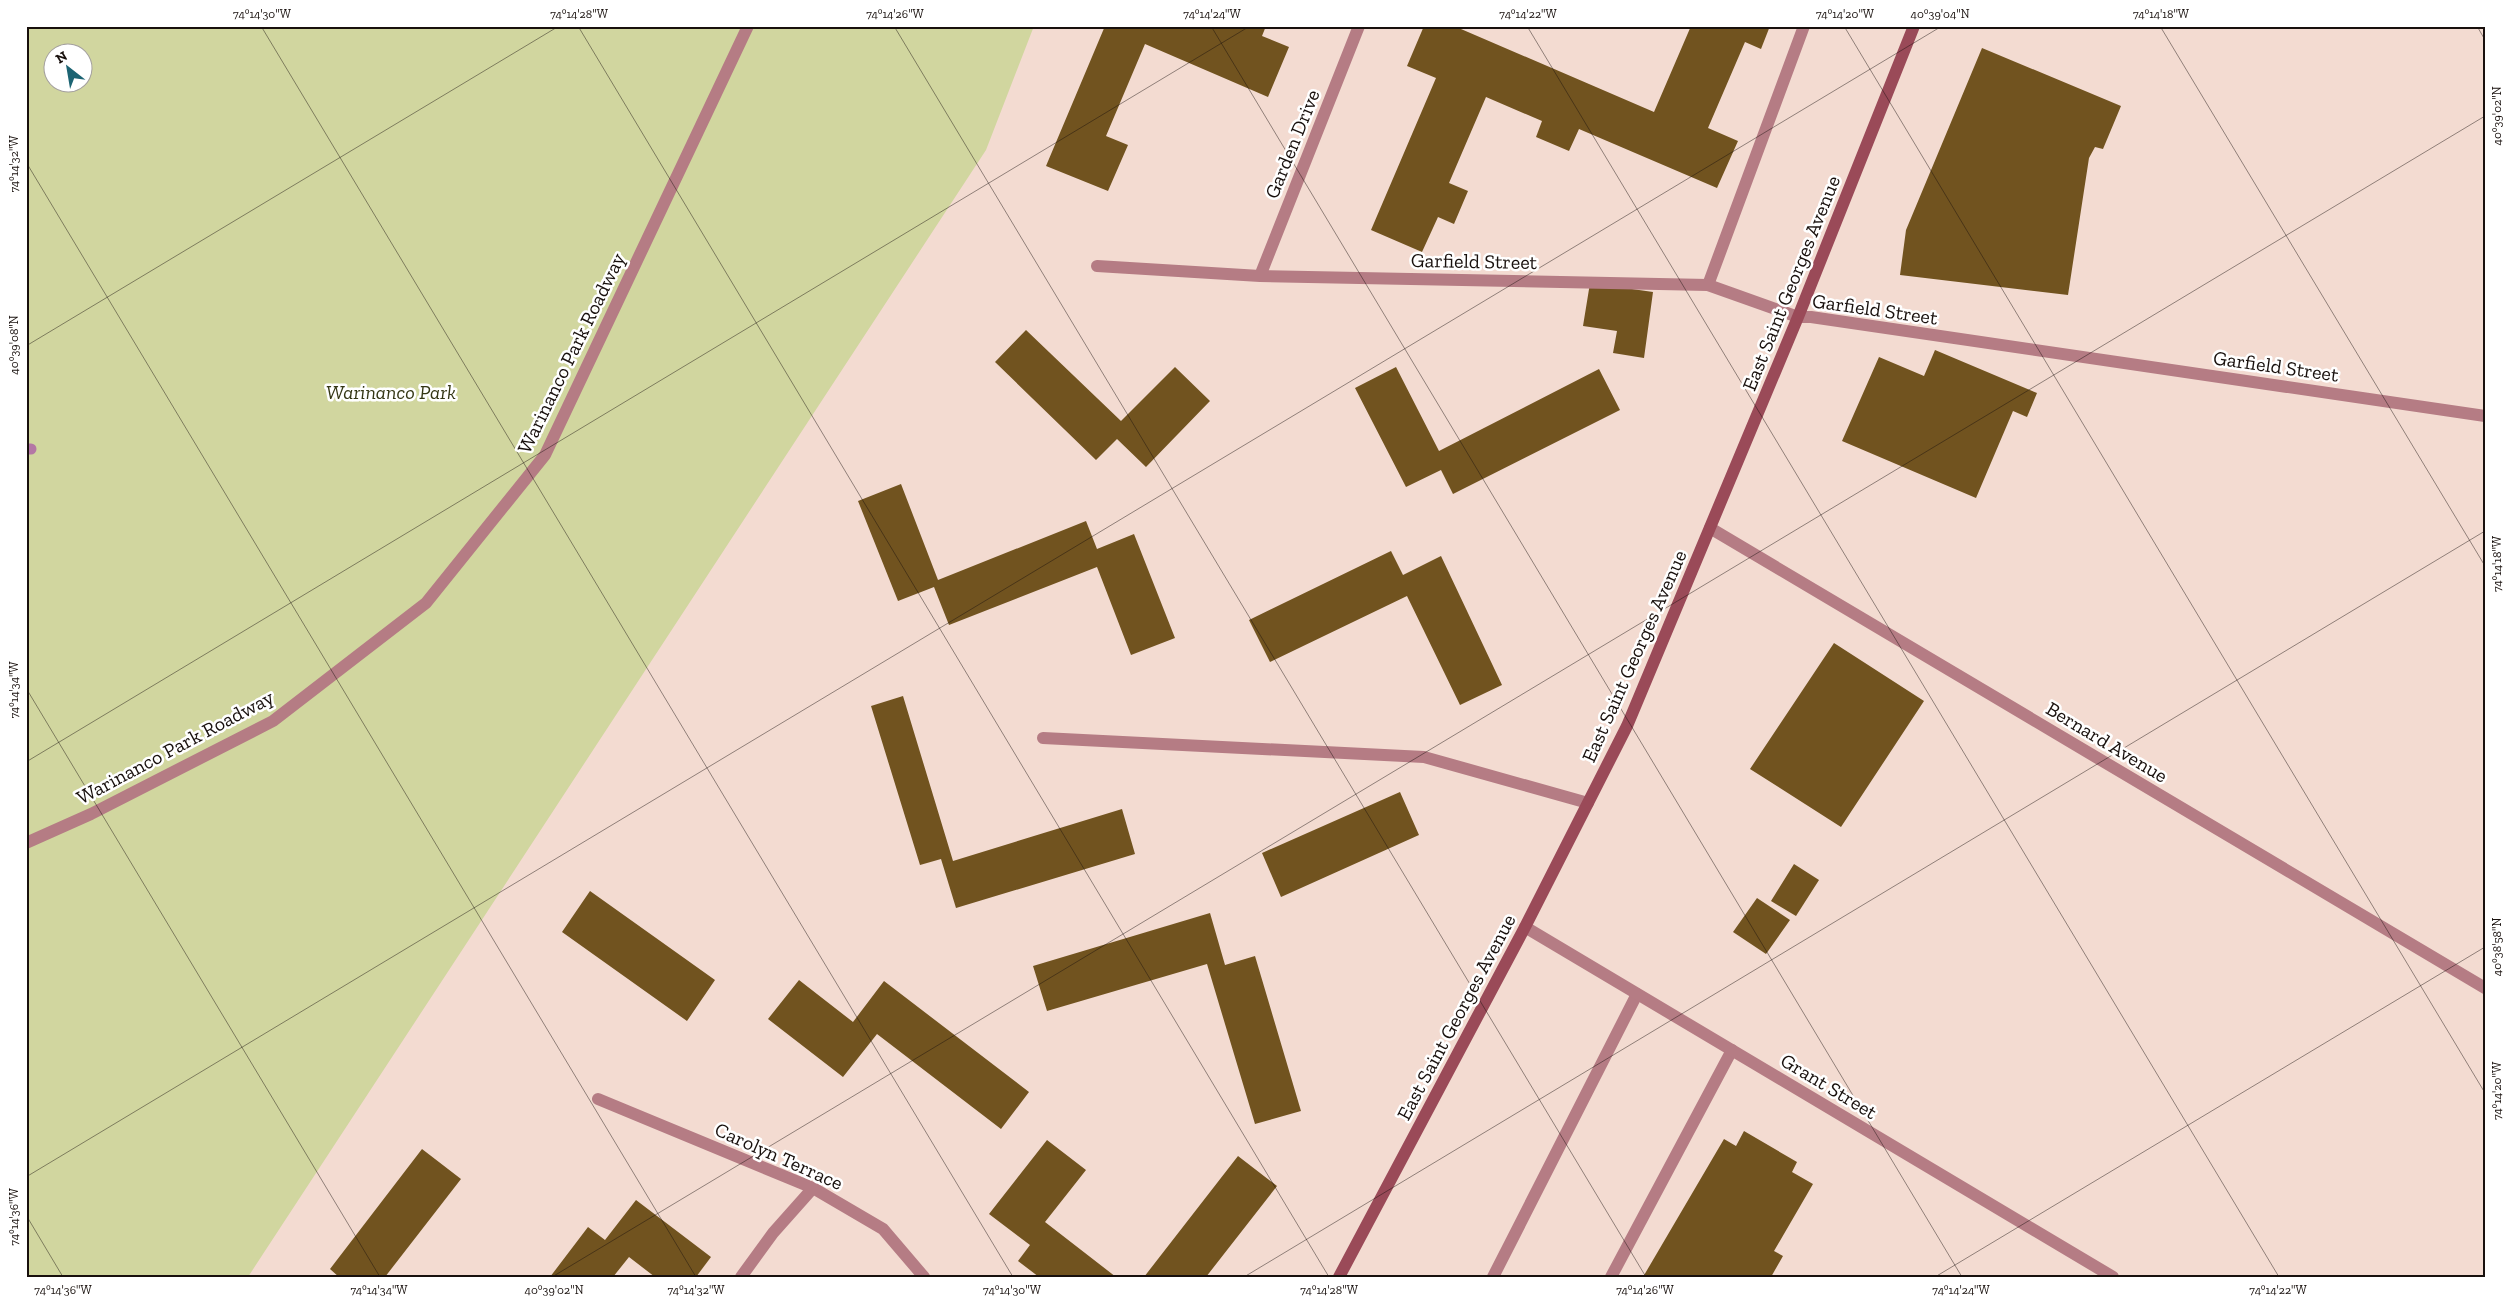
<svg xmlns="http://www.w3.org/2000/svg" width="2511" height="1303" font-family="'Zilla Slab',serif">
<rect width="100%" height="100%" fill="#f3dbd1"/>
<!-- green -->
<path fill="#d1d69f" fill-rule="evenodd" d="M26 26H1034L986 150 248 1277H26ZM52 52H82V82H52Z"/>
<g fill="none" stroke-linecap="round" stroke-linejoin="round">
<!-- stream -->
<path stroke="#b477a5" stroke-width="11" d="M26 449H31"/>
</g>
<!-- building -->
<path fill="#71531f" d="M1105 26H1266L1262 36 1289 47 1268 97 1145 44 1106 136 1128 145 1108 191 1046 166Z
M1424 26H1454L1654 112 1691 26H1770L1761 49 1745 42 1708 128 1738 141 1717 188 1579 129 1569 151 1536 137 1542 121 1486 97 1449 183 1468 191 1454 224 1438 217 1422 252 1371 230 1436 78 1407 66Z
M1982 48 2121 106 2103 149 2095 147 2089 158 2068 295 1900 275 1906 230Z
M1590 283 1653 292 1644 358 1613 353 1617 331 1583 326Z
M1026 330 1121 421 1175 367 1210 401 1146 467 1117 439 1096 460 995 362Z
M1935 350 2037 393 2027 417 2013 411 1976 498 1842 441 1879 357 1924 376Z
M1396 367 1439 451 1599 369 1620 410 1453 494 1441 470 1406 487 1355 388Z
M901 484 938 580 1086 521 1097 549 1134 534 1175 638 1131 655 1097 567 949 625 934 587 898 601 858 501Z
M1391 551 1403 575 1441 556 1502 685 1460 705 1407 596 1270 662 1249 620Z
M1834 643 1924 701 1841 827 1750 769Z
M903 696 953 861 1122 809 1135 854 956 908 941 859 920 865 871 706Z
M1400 792 1419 835 1281 897 1262 853Z
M1794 864 1819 880 1796 916 1771 901Z
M590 891 715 980 687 1021 562 932Z
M1757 898 1790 920 1766 954 1733 932Z
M1210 913 1225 965 1255 956 1301 1111 1255 1124 1207 964 1047 1011 1033 966Z
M799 980 853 1022 884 981 1029 1092 1001 1129 877 1034 843 1077 768 1019Z
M1744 1131 1797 1162 1792 1172 1813 1184 1774 1251 1783 1256 1771 1277H1643L1724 1139 1736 1146Z
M1047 1140 1086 1170 1045 1222 1116 1277H1039L1018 1261 1030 1245 989 1214Z
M422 1149 461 1179 385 1277H339L330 1269Z
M1238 1156 1277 1186 1206 1277H1144Z
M636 1200 711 1257 696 1277H655L629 1257 613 1277H550L588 1227 605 1240Z"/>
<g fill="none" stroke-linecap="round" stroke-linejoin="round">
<!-- service -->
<path stroke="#b57c84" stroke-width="12" d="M1708 285 1804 26
M1493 1277 1637 994
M1611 1277 1732 1050"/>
<!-- minor -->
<path stroke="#b57c84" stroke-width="12" d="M1097 266 1260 276 1708 285 1798 317H1811L2485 416
M1260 276 1359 26
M1710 528 2485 988
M1043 738 1424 757 1588 803
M26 843 91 814 273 721 426 603 545 455 748 26
M1525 927 2113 1277
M598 1099 813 1188 883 1229 924 1277
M741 1277 773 1233 813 1188"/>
<!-- secondary -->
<path stroke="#9a4a58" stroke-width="12" d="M1339 1277 1525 927 1627 726 1798 317 1914 26"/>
</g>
<!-- ticks -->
<path fill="none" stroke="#18100d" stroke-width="1" stroke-opacity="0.45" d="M261 26 1013 1277M578 26 1329 1277M894 26 1646 1277M1211 26 1962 1277M1527 26 2279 1277M1844 26 2485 1093M2160 26 2485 566M2477 26 2485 40M26 162 696 1277M26 346 559 26M26 688 380 1277M26 762 1250 26M26 1177 1942 26M26 1215 63 1277M552 1277 2485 116M1244 1277 2485 531M1935 1277 2485 947"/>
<g text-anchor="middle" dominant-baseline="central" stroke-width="5" stroke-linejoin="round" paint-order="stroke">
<!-- street labels -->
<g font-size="20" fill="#18100d" stroke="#fff">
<text transform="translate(1292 144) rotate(-68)">Garden Drive</text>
<text transform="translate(1474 261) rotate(1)">Garfield Street</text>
<text transform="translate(1791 283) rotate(-68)">East Saint Georges Avenue</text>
<text transform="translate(1875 309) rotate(8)">Garfield Street</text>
<text transform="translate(571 353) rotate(-64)">Warinanco Park Roadway</text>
<text transform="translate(2276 366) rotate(8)">Garfield Street</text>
<text transform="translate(1634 656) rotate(-66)">East Saint Georges Avenue</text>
<text transform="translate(2107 742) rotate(31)">Bernard Avenue</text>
<text transform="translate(175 747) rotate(-28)">Warinanco Park Roadway</text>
<text transform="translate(1456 1017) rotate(-62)">East Saint Georges Avenue</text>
<text transform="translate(1829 1086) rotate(31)">Grant Street</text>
<text transform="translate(779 1156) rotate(24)">Carolyn Terrace</text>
</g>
<!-- park labels -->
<g font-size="20" font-style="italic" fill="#343614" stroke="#fff">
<text x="391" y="392">Warinanco Park</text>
</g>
</g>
<!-- border -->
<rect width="2511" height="1303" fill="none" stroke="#ffffff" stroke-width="55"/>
<!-- north arrow -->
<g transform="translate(68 68) rotate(329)"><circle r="24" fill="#ffffff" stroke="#a39f9e"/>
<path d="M0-4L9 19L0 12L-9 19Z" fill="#1c6473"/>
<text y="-8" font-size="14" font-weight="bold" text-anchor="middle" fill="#18100d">N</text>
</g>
<rect x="28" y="28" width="2456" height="1248" fill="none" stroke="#18100d" stroke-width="2"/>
<g font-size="12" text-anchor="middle" fill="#18100d">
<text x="262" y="18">74°14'30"W</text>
<text x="579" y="18">74°14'28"W</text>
<text x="895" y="18">74°14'26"W</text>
<text x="1212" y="18">74°14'24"W</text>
<text x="1528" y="18">74°14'22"W</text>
<text x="1845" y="18">74°14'20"W</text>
<text x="1940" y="18">40°39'04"N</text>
<text x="2161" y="18">74°14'18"W</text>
<text transform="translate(2497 116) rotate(-90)" y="4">40°39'02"N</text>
<text transform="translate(14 164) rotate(-90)" y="4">74°14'32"W</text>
<text transform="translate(14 345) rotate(-90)" y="4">40°39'08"N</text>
<text transform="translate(2497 564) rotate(-90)" y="4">74°14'18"W</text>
<text transform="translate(14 690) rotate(-90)" y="4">74°14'34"W</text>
<text transform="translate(2497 947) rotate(-90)" y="4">40°38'58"N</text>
<text transform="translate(2497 1091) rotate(-90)" y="4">74°14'20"W</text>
<text transform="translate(14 1217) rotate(-90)" y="4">74°14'36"W</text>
<text x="63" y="1294">74°14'36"W</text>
<text x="379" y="1294">74°14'34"W</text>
<text x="554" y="1294">40°39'02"N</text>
<text x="696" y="1294">74°14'32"W</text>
<text x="1012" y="1294">74°14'30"W</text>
<text x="1329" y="1294">74°14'28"W</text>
<text x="1645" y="1294">74°14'26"W</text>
<text x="1961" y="1294">74°14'24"W</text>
<text x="2278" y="1294">74°14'22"W</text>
</g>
</svg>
